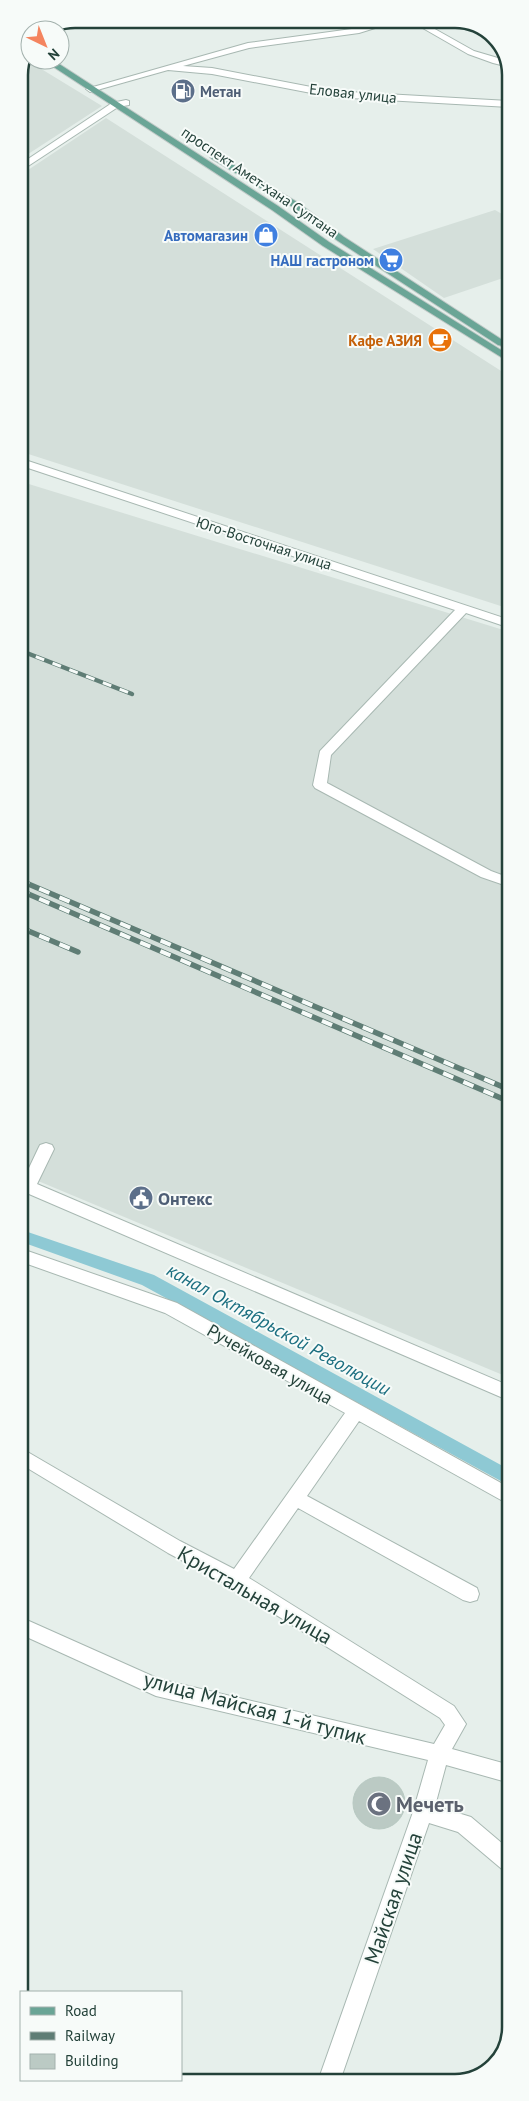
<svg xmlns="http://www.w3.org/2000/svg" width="529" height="2101" font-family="'PT Sans',sans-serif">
<rect width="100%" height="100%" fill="#e6efeb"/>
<!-- built -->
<path fill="#d4dfda" d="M25 59 102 106 19 160V75Z
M106 118 509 376 510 609 19 451V176Z
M495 210 509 218V276L444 298 373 249Z
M19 481 510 632V1378L19 1173Z"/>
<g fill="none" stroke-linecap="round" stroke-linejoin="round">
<!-- canal -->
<path fill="#8ec9d4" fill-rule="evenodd" d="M19 1229 154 1275 510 1470V1486L142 1285 19 1241Z"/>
</g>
<!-- building -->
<path fill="#bbcac4" stroke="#b8c9c2" d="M353 1803a26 26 0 1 1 52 0a26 26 0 1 1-52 0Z"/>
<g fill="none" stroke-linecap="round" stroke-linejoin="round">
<defs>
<path id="minor" d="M390 19H404L359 33 249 48 183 66 212 68 332 91 509 101V107L332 97 212 74 168 70 90 92 86 89 248 43 359 28Z
M407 19H417L474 51 508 61 509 67 493 63 468 54Z
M126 100 129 101V105L118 107 19 172V165L112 103Z
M19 458 510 620V628L466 613 331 755 327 783 491 871 510 878V887L481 877 315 788 313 785 320 751 455 610 19 465Z
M46 1143 52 1145 54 1149 37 1184 510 1386V1401L22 1191 20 1187 38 1149 40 1145Z
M19 1248 177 1303 510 1488V1505L359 1421 307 1496 477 1588 479 1594 477 1600 470 1602 463 1600 298 1508 249 1578 454 1706 466 1724 452 1749 510 1765V1783L446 1765 435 1806 471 1817 510 1850V1873L503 1870 458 1832 429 1823 340 2081H318L413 1812 428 1760 156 1696 20 1634V1617L159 1679 434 1744 445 1725 440 1718 230 1586 168 1553 19 1463V1447L180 1541 234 1569 345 1413 165 1313 19 1261Z"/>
<path id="major" d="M43 60H53L278 206 329 242 509 355V362L323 246 272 210Z
M215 154 297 202 344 237 507 343 502 346 498 345 338 241 291 206 212 159 210 157Z"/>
</defs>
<!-- minor casing -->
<use href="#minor" stroke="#a8b8b2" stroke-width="2"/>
<!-- major casing -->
<use href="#major" stroke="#c2cac8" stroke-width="2"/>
<!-- minor -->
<use href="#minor" fill="#fff" fill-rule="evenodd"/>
<!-- major -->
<use href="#major" fill="#6aa596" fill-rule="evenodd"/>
<defs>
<path id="rail-far1" d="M19 650 132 694"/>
<path id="rail" d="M19 880 510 1090
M19 890 510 1102
M19 927 78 952"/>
</defs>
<!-- rail-far1 casing -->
<use href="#rail-far1" stroke="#5f7d75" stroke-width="4.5"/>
<!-- rail casing -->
<use href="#rail" stroke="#5f7d75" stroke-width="5.5"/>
<!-- rail-far1 -->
<use href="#rail-far1" stroke="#f7fbf9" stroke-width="3" stroke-dasharray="9" stroke-linecap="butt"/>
<!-- rail -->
<use href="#rail" stroke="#f7fbf9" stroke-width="4" stroke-dasharray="11" stroke-linecap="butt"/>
</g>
<!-- icons -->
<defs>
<symbol id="fuel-disc" viewBox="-11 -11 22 22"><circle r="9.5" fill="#5c6f8a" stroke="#f7fbf9"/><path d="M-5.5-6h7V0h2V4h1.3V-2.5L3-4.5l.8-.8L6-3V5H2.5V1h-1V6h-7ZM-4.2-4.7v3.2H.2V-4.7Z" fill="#fff"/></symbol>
<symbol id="shop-disc" viewBox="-11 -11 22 22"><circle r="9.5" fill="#3f7fe0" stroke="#f7fbf9"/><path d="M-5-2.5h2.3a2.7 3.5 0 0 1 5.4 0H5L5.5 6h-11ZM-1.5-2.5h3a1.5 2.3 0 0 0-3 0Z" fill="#fff"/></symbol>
<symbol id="supermarket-disc" viewBox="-11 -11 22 22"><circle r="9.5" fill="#3f7fe0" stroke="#f7fbf9"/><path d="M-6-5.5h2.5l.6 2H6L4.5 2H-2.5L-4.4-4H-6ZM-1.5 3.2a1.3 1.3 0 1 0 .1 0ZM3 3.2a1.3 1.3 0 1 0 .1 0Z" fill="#fff"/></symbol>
<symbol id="cafe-disc" viewBox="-11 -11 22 22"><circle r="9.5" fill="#e8710a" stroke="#f7fbf9"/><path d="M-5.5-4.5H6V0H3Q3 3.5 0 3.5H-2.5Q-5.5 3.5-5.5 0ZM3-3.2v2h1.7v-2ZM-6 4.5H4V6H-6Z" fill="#fff"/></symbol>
<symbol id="civic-disc" viewBox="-11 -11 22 22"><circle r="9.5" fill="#5c6f8a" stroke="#f7fbf9"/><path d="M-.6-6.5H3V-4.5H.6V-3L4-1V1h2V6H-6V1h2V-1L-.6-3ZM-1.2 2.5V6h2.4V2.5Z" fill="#fff"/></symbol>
<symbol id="mosque-disc" viewBox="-11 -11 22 22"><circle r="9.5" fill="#6b7280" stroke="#f7fbf9"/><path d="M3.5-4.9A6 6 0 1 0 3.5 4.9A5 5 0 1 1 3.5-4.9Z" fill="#fff"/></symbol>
</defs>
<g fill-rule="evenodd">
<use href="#fuel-disc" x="169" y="77" width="28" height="28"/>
<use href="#shop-disc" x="252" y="221" width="28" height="28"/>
<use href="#supermarket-disc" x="377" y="246" width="28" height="28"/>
<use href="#cafe-disc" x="426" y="326" width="28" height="28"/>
<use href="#civic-disc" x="127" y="1184" width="28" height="28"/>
<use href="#mosque-disc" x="365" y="1790" width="28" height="28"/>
</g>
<g text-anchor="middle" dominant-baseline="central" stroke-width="4" stroke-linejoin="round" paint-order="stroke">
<!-- far-service labels -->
<g font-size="15" font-weight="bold" fill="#4e5e75" stroke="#f7fbf9" text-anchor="start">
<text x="200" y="91">Метан</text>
</g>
<!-- far-street labels -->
<g font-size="15" fill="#24423a" stroke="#f7fbf9">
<text transform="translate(353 93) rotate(6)">Еловая улица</text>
<text transform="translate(260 182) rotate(34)">проспект Амет-хана Султана</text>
<text transform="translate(264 543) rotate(18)">Юго-Восточная улица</text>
</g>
<!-- far-shop labels -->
<g font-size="15" font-weight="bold" fill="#366cbe" stroke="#f7fbf9" text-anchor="end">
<text x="248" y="235">Автомагазин</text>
<text x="374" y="260">НАШ гастроном</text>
</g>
<!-- far-food labels -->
<g font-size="15" font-weight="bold" fill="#c56008" stroke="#f7fbf9" text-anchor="end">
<text x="422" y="340">Кафе АЗИЯ</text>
</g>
<!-- service labels -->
<g font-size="18" font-weight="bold" fill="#4e5e75" stroke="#f7fbf9" text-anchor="start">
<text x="158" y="1198">Онтекс</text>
</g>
<!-- street labels -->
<g font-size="18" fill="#24423a" stroke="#f7fbf9">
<text transform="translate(270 1364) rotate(30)">Ручейковая улица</text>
</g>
<!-- water labels -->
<g font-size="19" font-style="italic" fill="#1c6f80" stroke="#f7fbf9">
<text transform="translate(279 1329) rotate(29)">канал Октябрьской Революции</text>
</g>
<!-- near-street labels -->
<g font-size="21" fill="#24423a" stroke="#f7fbf9">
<text transform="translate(255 1595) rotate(30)">Кристальная улица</text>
<text transform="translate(255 1708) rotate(15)">улица Майская 1-й тупик</text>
<text transform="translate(393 1898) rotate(-71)">Майская улица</text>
</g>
<!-- near-worship labels -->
<g font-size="21" font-weight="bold" fill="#5b616d" stroke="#f7fbf9" text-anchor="start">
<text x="396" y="1804">Мечеть</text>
</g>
</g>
<!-- crop -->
<path d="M0 0H529V2101H0ZM75 28H455A47 47 0 0 1 502 75V2027A47 47 0 0 1 455 2074H75A47 47 0 0 1 28 2027V75A47 47 0 0 1 75 28Z" fill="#f7fbf9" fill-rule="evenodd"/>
<path fill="none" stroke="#24423a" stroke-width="2.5" d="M75 28H455A47 47 0 0 1 502 75V2027A47 47 0 0 1 455 2074H75A47 47 0 0 1 28 2027V75A47 47 0 0 1 75 28Z"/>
<!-- legend -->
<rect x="20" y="1991" width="162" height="90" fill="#f7fbf9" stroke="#a3b1ad"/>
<rect x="30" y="2007" width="25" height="8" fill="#6aa596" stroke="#a3b1ad"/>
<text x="65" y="2016" font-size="15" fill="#24423a">Road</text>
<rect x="30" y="2032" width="25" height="8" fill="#5f7d75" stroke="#a3b1ad"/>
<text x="65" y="2041" font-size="15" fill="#24423a">Railway</text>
<rect x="30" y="2054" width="25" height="15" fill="#bbcac4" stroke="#a3b1ad"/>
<text x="65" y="2066" font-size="15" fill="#24423a">Building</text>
<!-- north arrow -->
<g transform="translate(45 45) rotate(137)"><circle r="24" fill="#f7fbf9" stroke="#a3b1ad"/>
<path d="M0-4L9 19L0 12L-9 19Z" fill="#f4845f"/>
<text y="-8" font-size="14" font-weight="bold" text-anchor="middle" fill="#24423a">N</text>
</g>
</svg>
